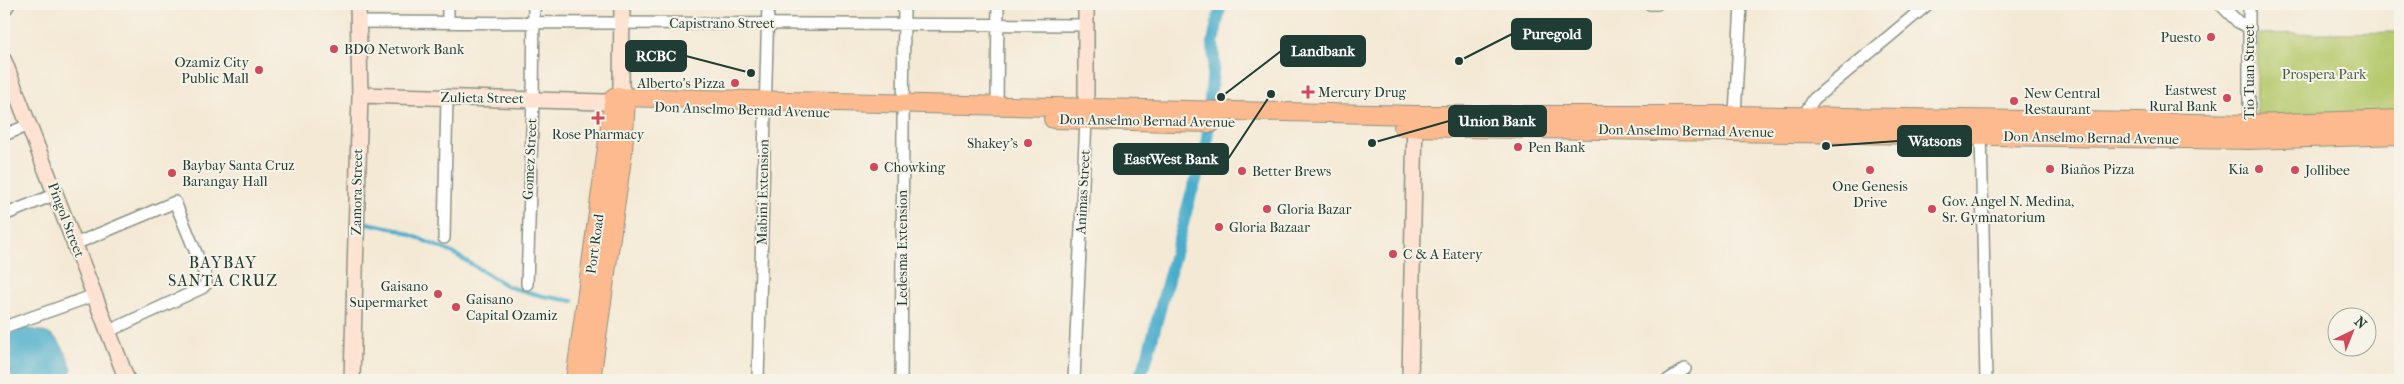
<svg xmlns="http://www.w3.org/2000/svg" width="2404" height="384" font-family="'IM FELL French Canon',serif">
<rect width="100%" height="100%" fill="#f7f3e8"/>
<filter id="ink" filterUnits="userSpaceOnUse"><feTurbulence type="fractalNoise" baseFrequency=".02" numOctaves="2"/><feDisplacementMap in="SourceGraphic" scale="10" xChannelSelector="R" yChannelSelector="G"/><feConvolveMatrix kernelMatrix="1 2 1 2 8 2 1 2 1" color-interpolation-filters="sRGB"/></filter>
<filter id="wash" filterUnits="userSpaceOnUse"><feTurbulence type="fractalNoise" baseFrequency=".0096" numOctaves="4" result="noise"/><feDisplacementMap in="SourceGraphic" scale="20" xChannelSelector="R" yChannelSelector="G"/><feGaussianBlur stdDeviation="1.12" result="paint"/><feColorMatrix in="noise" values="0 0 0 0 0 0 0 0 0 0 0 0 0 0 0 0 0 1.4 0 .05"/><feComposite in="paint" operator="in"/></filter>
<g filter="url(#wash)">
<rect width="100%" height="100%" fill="#f4e9d5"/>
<!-- green -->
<path fill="#b5c96d" stroke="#6a8350" d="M2400 32V112L2256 117 2258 34Z"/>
<!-- water -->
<path fill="#4cadcb" stroke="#367580" d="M23 328C57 333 59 337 72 368L68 380H4V336Z"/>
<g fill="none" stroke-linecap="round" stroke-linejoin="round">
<!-- stream -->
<path stroke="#4cadcb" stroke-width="4" d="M362 222 397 229 453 253 509 287 543 296 573 301"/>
<!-- canal -->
<path stroke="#4cadcb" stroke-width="12" d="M1210 99 1214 62 1213 42 1221 4
M1138 380 1147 358 1191 194 1205 155 1208 130"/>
</g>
</g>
<g filter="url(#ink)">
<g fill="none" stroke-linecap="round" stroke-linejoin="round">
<defs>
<path id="street" d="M1650 4H1657
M2220 4 2238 22 2250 28
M2249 4V129
M359 22 1086 25
M448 22V4
M997 105 998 4
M1735 115 1741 4
M1806 121 1807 110 1814 99 1928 4
M1981 131 1986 380
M4 135 29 125
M4 215 56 194
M444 238 447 97
M75 244 175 202 206 277V284L202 288 109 331
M527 284 533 99 534 4
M4 327 95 295
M758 380 768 4
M901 380 904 4
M1074 380 1086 120
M1668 380 1685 369"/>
<path id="secondary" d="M622 4 621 87 626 98
M1086 4V120
M4 8 7 4
M4 61 127 380
M360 95 604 102 613 107
M352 380 360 95 358 4
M1410 380 1415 117"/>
<path id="primary" d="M1053 119 1212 123
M1403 127 2249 140 2400 135
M575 380 614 97 1416 115H1735L2249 124 2400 119
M591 380 623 151 626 98"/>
</defs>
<!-- street casing -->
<use href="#street" stroke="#8a9384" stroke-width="14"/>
<!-- secondary casing -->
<use href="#secondary" stroke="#8a9384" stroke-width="18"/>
<!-- primary casing -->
<use href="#primary" stroke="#8a9384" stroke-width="20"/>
<!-- street -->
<use href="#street" stroke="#fff" stroke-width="11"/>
<!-- secondary -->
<use href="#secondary" stroke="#fee3d2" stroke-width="15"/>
<!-- primary -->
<use href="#primary" stroke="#fcba8e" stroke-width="18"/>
</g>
</g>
<!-- markers -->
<g fill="#d1495b" stroke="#f7f3e8" stroke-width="2">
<circle cx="2211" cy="37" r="5"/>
<circle cx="334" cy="49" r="5"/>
<circle cx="259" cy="70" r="5"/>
<circle cx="735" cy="83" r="5"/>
<path d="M1305.5 84.5h5v5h5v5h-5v5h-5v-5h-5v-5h5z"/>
<circle cx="2227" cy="98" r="5"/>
<circle cx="2014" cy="101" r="5"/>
<path d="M595.5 110.5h5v5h5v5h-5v5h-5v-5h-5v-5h5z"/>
<circle cx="1028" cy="143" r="5"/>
<circle cx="1518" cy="147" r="5"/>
<circle cx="874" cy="167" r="5"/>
<circle cx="2050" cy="169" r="5"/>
<circle cx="2259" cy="169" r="5"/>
<circle cx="1870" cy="170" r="5"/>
<circle cx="2295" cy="170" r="5"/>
<circle cx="1242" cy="171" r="5"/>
<circle cx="172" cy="173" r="5"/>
<circle cx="1267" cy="209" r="5"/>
<circle cx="1932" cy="209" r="5"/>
<circle cx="1219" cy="227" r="5"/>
<circle cx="1393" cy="254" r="5"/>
<circle cx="438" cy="294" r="5"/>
<circle cx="456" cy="307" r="5"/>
</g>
<g text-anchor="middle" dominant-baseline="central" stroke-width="4" stroke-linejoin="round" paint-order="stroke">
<!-- street labels -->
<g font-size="14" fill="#1f3d34" stroke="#f7f3e8">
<text x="722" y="23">Capistrano Street</text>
<text transform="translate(2249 72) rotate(-90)">Tio Tuan Street</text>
<text transform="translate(482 98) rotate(1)">Zulieta Street</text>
<text transform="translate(742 110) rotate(2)">Don Anselmo Bernad Avenue</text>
<text transform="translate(1147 121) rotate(1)">Don Anselmo Bernad Avenue</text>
<text transform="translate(1686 131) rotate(1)">Don Anselmo Bernad Avenue</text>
<text transform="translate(2091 138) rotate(1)">Don Anselmo Bernad Avenue</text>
<text transform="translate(530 159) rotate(-87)">Gomez Street</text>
<text transform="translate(357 192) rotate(-89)">Zamora Street</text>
<text transform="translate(763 192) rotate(-89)">Mabini Extension</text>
<text transform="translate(1083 192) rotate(-87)">Animas Street</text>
<text transform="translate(66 220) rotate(69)">Pingol Street</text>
<text transform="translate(595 244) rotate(-82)">Port Road</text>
<text transform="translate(902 248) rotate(-90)">Ledesma Extension</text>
</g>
<!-- poi labels -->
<g font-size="14" fill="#1f3d34" stroke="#f7f3e8" text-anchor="start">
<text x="2201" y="37" text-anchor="end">Puesto</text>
<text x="344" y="49">BDO Network Bank</text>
<text x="249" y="62" text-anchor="end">Ozamiz City<tspan x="249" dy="16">Public Mall</tspan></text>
<text x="725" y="83" text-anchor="end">Alberto's Pizza</text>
<text x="2217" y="90" text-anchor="end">Eastwest<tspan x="2217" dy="16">Rural Bank</tspan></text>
<text x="1318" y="92">Mercury Drug</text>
<text x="2024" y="93">New Central<tspan x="2024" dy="16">Restaurant</tspan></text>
<text x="598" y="134" text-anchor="middle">Rose Pharmacy</text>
<text x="1018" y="143" text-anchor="end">Shakey's</text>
<text x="1528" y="147">Pen Bank</text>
<text x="182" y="165">Baybay Santa Cruz<tspan x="182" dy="16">Barangay Hall</tspan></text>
<text x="884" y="167">Chowking</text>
<text x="2060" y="169">Biaños Pizza</text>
<text x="2249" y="169" text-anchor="end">Kia</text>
<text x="2305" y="170">Jollibee</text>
<text x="1252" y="171">Better Brews</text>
<text x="1870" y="186" text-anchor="middle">One Genesis<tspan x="1870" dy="16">Drive</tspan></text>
<text x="1942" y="201">Gov. Angel N. Medina,<tspan x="1942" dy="16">Sr. Gymnatorium</tspan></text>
<text x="1277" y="209">Gloria Bazar</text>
<text x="1229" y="227">Gloria Bazaar</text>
<text x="1403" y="254">C &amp; A Eatery</text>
<text x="428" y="286" text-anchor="end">Gaisano<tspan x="428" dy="16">Supermarket</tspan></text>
<text x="466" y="299">Gaisano<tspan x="466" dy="16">Capital Ozamiz</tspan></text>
</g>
<!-- park labels -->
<g font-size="14" fill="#3d593f" stroke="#f7f3e8">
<text x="2324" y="74">Prospera Park</text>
</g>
<!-- quarter labels -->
<g font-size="16" letter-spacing="1" fill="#1f3d34" stroke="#f7f3e8">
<text x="223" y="262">BAYBAY<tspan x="223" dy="18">SANTA CRUZ</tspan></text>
</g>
</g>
<!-- callouts -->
<path fill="none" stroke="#1f3d34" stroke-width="2" d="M1459 61L1512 34M1221 97L1281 51M751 73L686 56M1372 143L1449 121M1826 146L1898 141M1271 94L1228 159"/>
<g fill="#1f3d34" stroke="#f7f3e8" stroke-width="2">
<circle cx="1459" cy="61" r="5"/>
<circle cx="1221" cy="97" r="5"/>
<circle cx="751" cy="73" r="5"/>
<circle cx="1372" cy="143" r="5"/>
<circle cx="1826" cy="146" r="5"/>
<circle cx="1271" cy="94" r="5"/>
</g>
<g fill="#1f3d34" stroke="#1f3d34" stroke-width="2">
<rect x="1512" y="19" width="79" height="30" rx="5"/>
<rect x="1281" y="36" width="84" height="30" rx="5"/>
<rect x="626" y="41" width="60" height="30" rx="5"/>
<rect x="1449" y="106" width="97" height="30" rx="5"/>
<rect x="1898" y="126" width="73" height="30" rx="5"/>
<rect x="1114" y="144" width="114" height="30" rx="5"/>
</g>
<g font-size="15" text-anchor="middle" font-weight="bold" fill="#fff">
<text x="1552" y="39">Puregold</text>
<text x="1323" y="56">Landbank</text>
<text x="656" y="61">RCBC</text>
<text x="1497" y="126">Union Bank</text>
<text x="1935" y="146">Watsons</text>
<text x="1171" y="164">EastWest Bank</text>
</g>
<!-- margin -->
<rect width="2404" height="384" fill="none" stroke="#f7f3e8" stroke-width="20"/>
<!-- north arrow -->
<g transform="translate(2352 332) rotate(43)"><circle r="24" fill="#f7f3e8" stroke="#a1aaa0"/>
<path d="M0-4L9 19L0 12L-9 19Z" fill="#d1495b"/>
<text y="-8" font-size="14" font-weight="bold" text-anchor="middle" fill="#1f3d34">N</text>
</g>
</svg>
